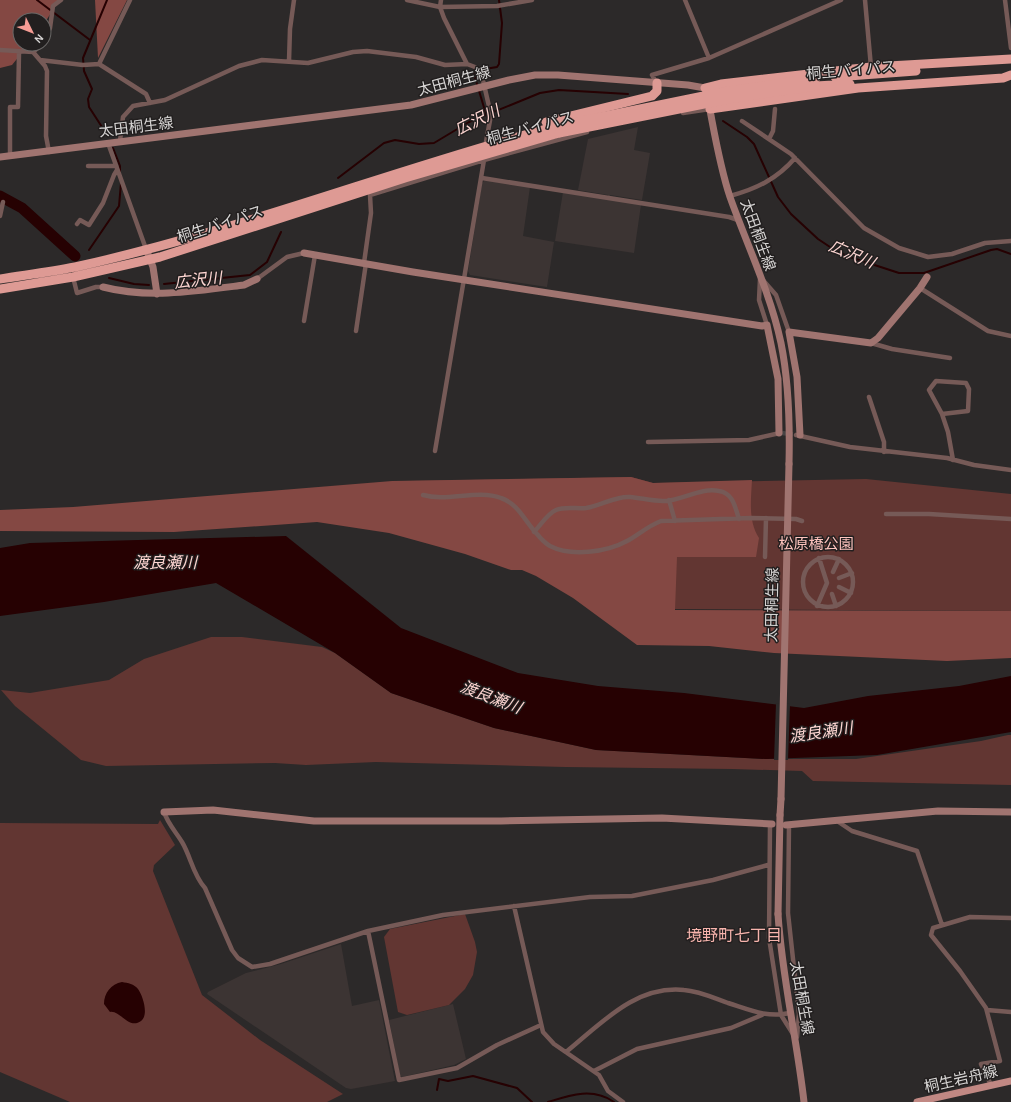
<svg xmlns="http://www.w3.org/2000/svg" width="1011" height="1102" font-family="Karla,'Noto Sans JP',sans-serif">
<rect width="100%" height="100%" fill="#2c2929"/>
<!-- built -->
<path fill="#3c3433" d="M638 127 634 150 650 153 642 200 610 195 609 199 641 205 634 253 555 241 563 192 608 199V195L578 190 588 139Z
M485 180 530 187 523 236 554 242 547 287 470 275 468 271 482 183Z
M341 944 352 1006 379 1000 395 1081 351 1089 346 1088 207 994 208 992 246 973 281 964Z
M453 1004 466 1059 454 1065 402 1077 400 1076 389 1020Z"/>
<!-- green -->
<path fill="#623632" d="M631 477 653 483 866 479 1011 494V611L670 609 406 481Z
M211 637H242L322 647 335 653 391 693 494 728 596 750 766 759H856L981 741 1008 735H1011V785L813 781 802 771 732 769 565 767 376 762 306 765 275 763 106 766 81 760 15 706 1 690 30 693 109 680 144 659Z
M160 820 175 845 154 865 153 871 202 995 260 1040 343 1094 327 1102H70L0 1072V823L158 824Z
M465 914 475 942 477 952 473 975 465 989 449 1005 407 1015 398 1012 384 937 390 929Z"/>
<!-- forest -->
<path fill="#844843" d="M0 0H59L44 24V20H20V44H29L12 65 0 68Z
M95 0H127L98 58Z
M631 477 653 483 752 480C751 500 748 521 759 538L756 557H677L675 610 1011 611V658L947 661 774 653 709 646 637 645 573 598 536 576 522 570H511L465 554 389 533 317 522 174 532 0 531V510L73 507 392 481Z"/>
<!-- water -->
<path fill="#260102" d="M286 536 401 628 518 673 598 686 684 693 804 708 868 696 959 686 1011 676V732L877 755 766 759 596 750 494 728 391 693 335 653 216 583 104 602 0 616V548L30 543Z
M122 982C128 983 134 984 138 989 143 996 149 1015 141 1021 129 1030 120 1010 110 1012L104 1004C104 993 111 984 122 982Z"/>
<!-- pier -->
<path fill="#2c2929" d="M776 703 790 704 788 760H774Z"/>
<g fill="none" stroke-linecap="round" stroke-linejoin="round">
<!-- stream -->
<path stroke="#260102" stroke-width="2" d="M37 0 90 40
M486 114 473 71 497 67 499 64 502 23 499 0
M723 121 747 137 754 144 778 197 791 214 818 239 836 251 847 256 899 273H924L991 250 997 249 1011 254
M102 127 89 107 88 99 92 89 84 71 83 58 107 0
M113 148 120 166V173
M338 178 384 143 395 140 419 144 434 143 469 122 540 93 559 90 628 94
M89 250 119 206 121 183
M109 278 134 284 149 285
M164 284 250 275 267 262 281 232
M437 1090 439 1079 448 1081 473 1076 517 1088 532 1102
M548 1102C570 1095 593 1087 614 1102"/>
<!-- river -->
<path stroke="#260102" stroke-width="11" d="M0 196 22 208 75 256"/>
<!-- street-tunnel -->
<path stroke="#464343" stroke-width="4.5" stroke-dasharray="4.5 2" stroke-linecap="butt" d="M782 433 796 435"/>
<!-- street -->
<path stroke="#765a57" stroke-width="4.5" d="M407 0 440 7 497 6 532 0
M441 0 440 7 444 18 467 64
M685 0 709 58
M865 0 871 67
M1005 0 1011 48
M44 41 50 28 53 6 61 0
M0 50 33 52 45 66 47 71 46 136 49 152
M33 52 42 44
M40 60 83 65 99 64 146 94 150 103
M289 61 290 29 294 0
M99 64 130 0
M656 82 652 75 709 58 841 0
M683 113 710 109
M742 121 791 154 864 228 899 248 928 257 952 254 985 243 1011 241
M769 139 773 131 775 109
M120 141 123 117 133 106 165 100 239 66 262 60 308 63 353 52 367 51 416 57 445 65 467 64 475 67 482 76 491 115 486 142
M108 143 146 249
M10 156V107H18L19 53
M88 166H116
M482 178 729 217 738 220
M730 196C756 189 777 179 795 158
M0 216 3 202
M77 224 80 220 89 225 103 203 114 175 117 170
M364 263 371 213 370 195 484 160 587 132
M73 277 77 293 96 287H103
M257 279 287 257 304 253
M760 279 759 300 767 325
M762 279 776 295 789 332
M920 288 988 331 1011 336
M304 321 315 255
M356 331 366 263
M871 343 892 349 950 358
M869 397 884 442V452
M942 414 968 411 969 389 966 383 936 381 929 390 942 414 948 432 953 460
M796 435 850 447 947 458 974 465 1011 470
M648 442 749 440 780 433
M435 451 484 160
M423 495C448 502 477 489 501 498 519 504 525 522 537 534 541 539 545 543 550 546 571 557 607 552 627 541 638 535 648 526 661 521L751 518 796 519 802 521
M669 500 675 521
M886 514H929L1011 519
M534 532C541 525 547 514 556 510 565 506 576 509 586 508 601 506 614 496 630 497 641 498 652 501 663 501 682 501 700 487 719 491 733 493 735 507 739 519
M803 582a25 25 0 1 1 50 0a25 25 0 1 1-50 0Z
M765 557 766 518
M833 572 839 559
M839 578 852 573
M839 587 851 593
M832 594 836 606
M817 606 827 583 819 558
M164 812C168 824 176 832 182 842 191 857 193 875 205 888L232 950 238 958 252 967 270 964 368 931 443 915 590 897 632 896 713 880 768 865
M837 821 852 831 917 851 942 925
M770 824 769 938 781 1015 793 1034
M789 825 788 913 799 1014 797 1037
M514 906 543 1032 554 1044 599 1075 608 1091 623 1102
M368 931 399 1080 457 1068 497 1045 541 1025
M987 1010 1011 1012
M566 1052C601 1024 635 985 684 990 699 991 714 998 728 1003 750 1010 767 1018 790 1013
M594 1071 637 1049 731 1028 762 1015
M991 1085 981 1064 1000 1061 986 1008 960 971 931 935 933 928 970 917 1011 918"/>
<!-- secondary -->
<path stroke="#a07470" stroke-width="7" d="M709 105C715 136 720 167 730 197 747 245 770 292 781 343 789 383 790 423 789 464
M0 157 411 105 509 80 535 75H558L688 85 705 88 706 93
M146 249 153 267 157 294
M304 253 413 272 762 326 767 325 778 379 779 433
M103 287C149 299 198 291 244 285L257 279
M800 435 797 377 789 332 871 343 878 338 920 288 927 277
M164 812 213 810 314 821H501L662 818 772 824
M780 815 781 799
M786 825 938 811 1011 812
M778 914C782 978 797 1039 804 1102"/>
<!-- primary -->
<path stroke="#c18883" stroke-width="7" d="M917 1102 1011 1081"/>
<!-- highway -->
<path stroke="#de9a94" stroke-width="9" d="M835 77 916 71
M816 86 850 84
M705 88 721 84 871 67 1011 59
M710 109 858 88 1003 78 1011 75
M546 122 652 96 657 91V83
M0 279C25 275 50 272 75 267 239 231 395 169 557 126
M0 289 73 277 160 257 405 178 559 133"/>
<!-- secondary-bridge -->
<path stroke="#a07470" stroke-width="7" d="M781 799 789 464
M778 914 780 815"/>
<!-- highway-bridge -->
<path stroke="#de9a94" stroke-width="9" d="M557 126 728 91 816 78
M559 133 729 99 816 86"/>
</g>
<g text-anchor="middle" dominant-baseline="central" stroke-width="3" stroke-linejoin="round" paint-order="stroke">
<!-- street labels -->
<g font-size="15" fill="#d7d5d4" stroke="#221f1f">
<text transform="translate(851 70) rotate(-5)">桐生バイパス</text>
<text transform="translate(454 81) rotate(-15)">太田桐生線</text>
<text transform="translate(136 127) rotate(-7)">太田桐生線</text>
<text transform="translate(530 128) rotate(-15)">桐生バイパス</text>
<text transform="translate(220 224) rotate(-18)">桐生バイパス</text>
<text transform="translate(758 235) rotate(70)">太田桐生線</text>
<text transform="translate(772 605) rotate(-89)">太田桐生線</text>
<text transform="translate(802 998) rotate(80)">太田桐生線</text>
<text transform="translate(961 1079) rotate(-13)">桐生岩舟線</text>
</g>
<!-- park labels -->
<g font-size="15" fill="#fec4be" stroke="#221f1f">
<text x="816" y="544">松原橋公園</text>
</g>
<!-- water labels -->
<g font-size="16" font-style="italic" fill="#fed6d2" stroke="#221f1f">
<text transform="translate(477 120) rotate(-26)">広沢川</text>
<text transform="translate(852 254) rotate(23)">広沢川</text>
<text transform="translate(198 280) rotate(-6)">広沢川</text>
<text x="165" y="562">渡良瀬川</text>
<text transform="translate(491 697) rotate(21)">渡良瀬川</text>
<text transform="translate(821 732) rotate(-8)">渡良瀬川</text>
</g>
<!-- neighbourhood labels -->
<g font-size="16" fill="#f7b4ad" stroke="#221f1f">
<text x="734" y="935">境野町七丁目</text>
</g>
</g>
<!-- north arrow -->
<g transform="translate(32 32) rotate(133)"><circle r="19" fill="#221f1f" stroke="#6a6867"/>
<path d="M0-3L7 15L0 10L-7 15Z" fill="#f59c94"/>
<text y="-6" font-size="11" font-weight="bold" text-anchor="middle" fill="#d7d5d4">N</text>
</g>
</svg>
